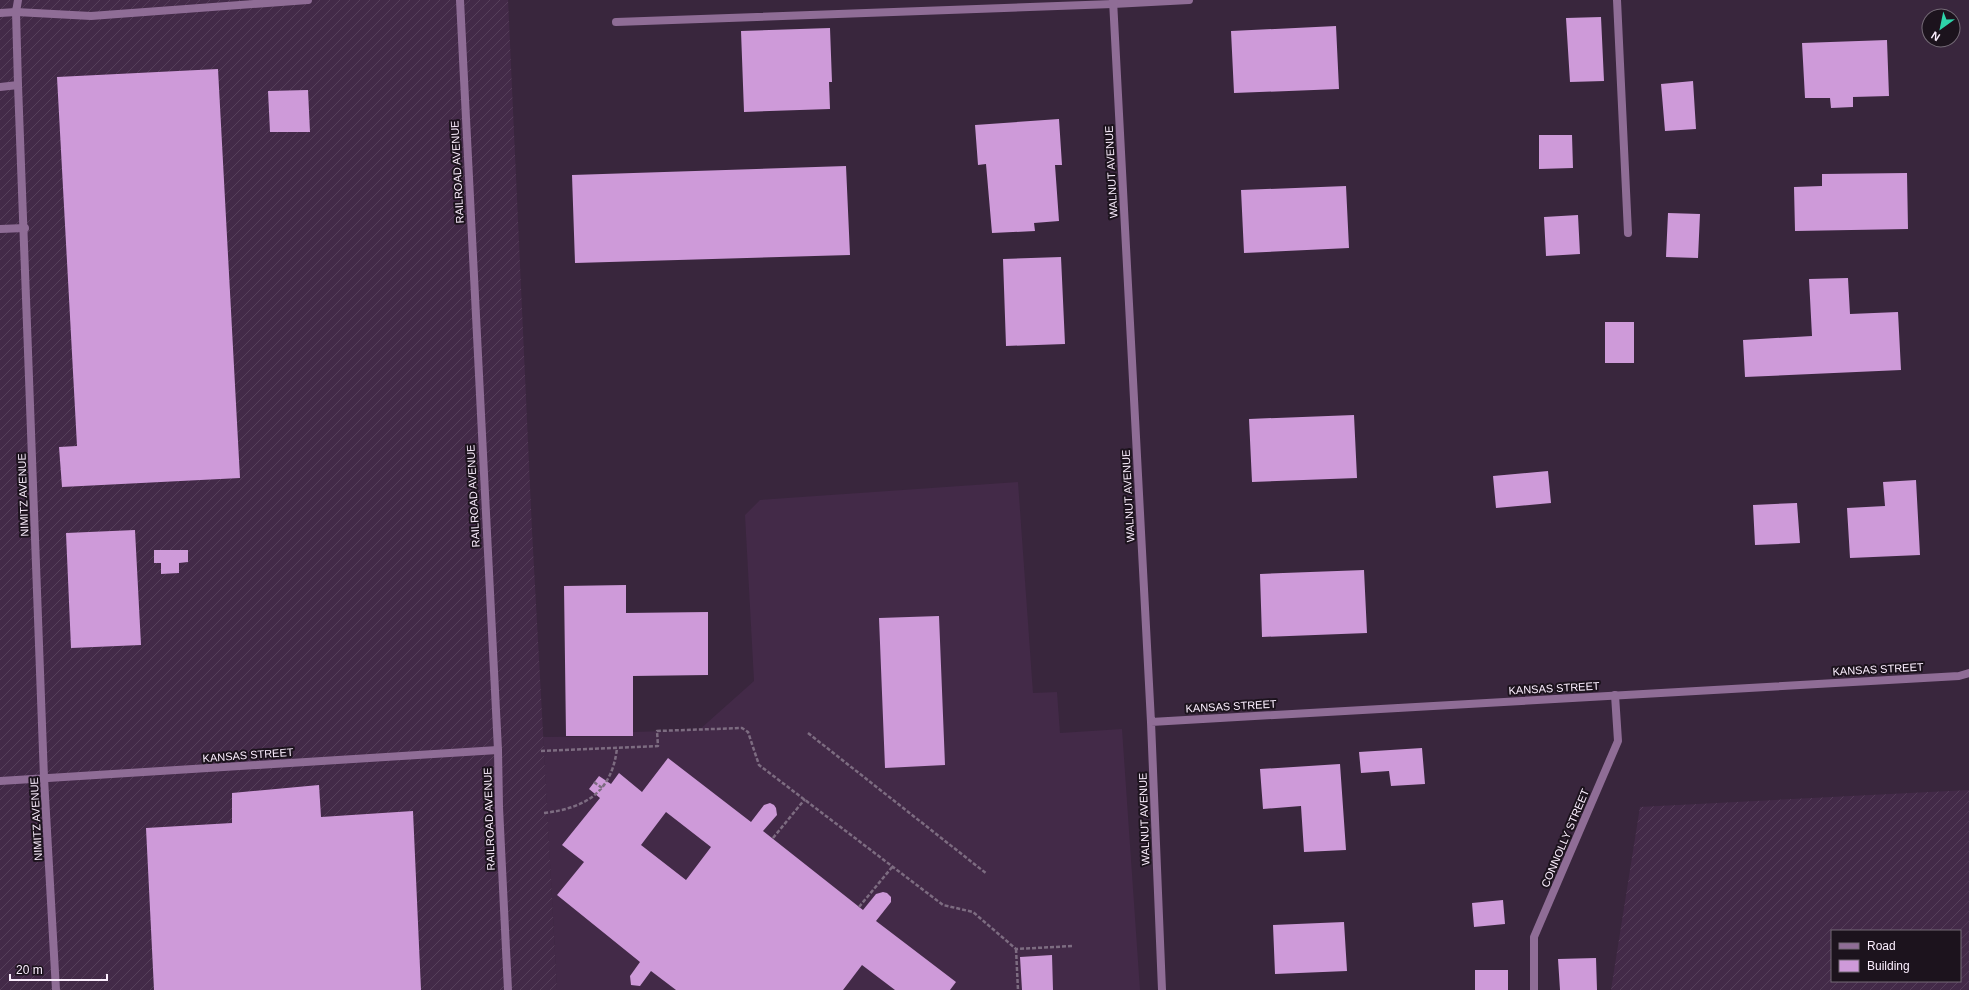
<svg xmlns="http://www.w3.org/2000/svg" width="1969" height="990" font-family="Arial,sans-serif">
<defs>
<pattern id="industrial-furrows" width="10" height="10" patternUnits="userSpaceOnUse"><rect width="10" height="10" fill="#432a48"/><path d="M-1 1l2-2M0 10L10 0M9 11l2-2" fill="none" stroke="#563f5a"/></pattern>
</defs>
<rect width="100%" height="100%" fill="#39263d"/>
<!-- built -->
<path fill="#432a48" d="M1018 482 1033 693 1057 692 1060 733 1122 729 1140 990H557L543 737 633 736V732L699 730 754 681 745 515 760 500Z"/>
<!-- industrial -->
<path fill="url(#industrial-furrows)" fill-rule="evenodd" d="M0 0H508L532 531 557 990H0Z
M1969 790V990H1611L1640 807ZM1832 931H1960V981H1832Z"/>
<!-- building -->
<path fill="#ce9ad9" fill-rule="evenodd" d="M1601 17 1604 81 1570 82 1566 18Z
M1336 26 1339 89 1234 93 1231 31Z
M830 28 832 82H829L830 109 744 112 741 31Z
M1887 40 1889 96 1853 97V107L1831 108 1830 98H1805L1802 43Z
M218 69 240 478 62 487 59 447 77 446 57 77Z
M1693 81 1696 129 1665 131 1661 84Z
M308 90 310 132H270L268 91Z
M1059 119 1062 165H1055L1059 221 1034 223 1035 231 992 233 986 164 978 165 975 125Z
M1539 135H1572L1573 168 1539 169Z
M846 166 850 255 575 263 572 175Z
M1907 173 1908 229 1795 231 1794 187 1822 186V174Z
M1346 186 1349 248 1244 253 1241 190Z
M1668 213 1700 214 1698 258 1666 257Z
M1578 215 1580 254 1546 256 1544 217Z
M1061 257 1065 344 1006 346 1003 259Z
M1848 278 1850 314 1898 312 1901 370 1745 377 1743 340 1812 336 1809 279Z
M1605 322H1634V363H1605Z
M1354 415 1357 478 1252 482 1249 419Z
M1548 471 1551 503 1496 508 1493 476Z
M1916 480 1920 555 1850 558 1847 508 1885 506 1883 482Z
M1797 503 1800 543 1755 545 1753 505Z
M135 530 141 645 71 648 66 533Z
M154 550H188V562L179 563V573L161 574V563H154Z
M1364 570 1367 633 1262 637 1260 574Z
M626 585V613L708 612V675L633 676V736H566L564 586Z
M939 616 945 765 885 768 879 618Z
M1422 748 1425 784 1391 786 1389 771 1361 773 1359 752Z
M668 758 751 822 764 805 770 803 774 805 776 808 777 815 763 831 863 910 876 894 883 892 887 893 891 897V902L876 921 956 982 950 990H895L862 965 843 990H676L651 971 640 986 631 985 630 976 640 962 557 895 584 862 562 845 600 798 589 789 599 776 611 784 619 773 642 792ZM666 812 711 847 686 880 641 845Z
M1340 764 1346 850 1304 852 1301 806 1263 809 1260 769Z
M319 785 321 817 413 811 421 990H154L146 828 232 823V793Z
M1503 900 1505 924 1474 927 1472 903Z
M1344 922 1347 971 1275 974 1273 925Z
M1052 955 1053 990H1022L1020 957Z
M1596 958 1597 990H1560L1558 959Z
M1475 970H1508V990H1475Z"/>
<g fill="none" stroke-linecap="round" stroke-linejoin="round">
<!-- path -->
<path stroke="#7d6c81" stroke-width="2.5" stroke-dasharray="4 2" stroke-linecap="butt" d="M808 733 987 874
M541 751 658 746 657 731 742 728 748 732 759 765 943 905 973 912 1016 949 1073 946
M594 782 602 788
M544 813C586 808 612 792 617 748
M773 838 805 799
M859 907 893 866
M1016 949 1018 990"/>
<!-- service -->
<path stroke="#8f6d96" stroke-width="8" d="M1617 0 1628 233
M616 22 1113 4
M0 87 18 85
M0 229 25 228"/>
<!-- minor -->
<path stroke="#8f6d96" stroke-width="8" d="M18 0 16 12 18 85 44 778 56 990
M1113 4 1189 0
M0 781 498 750
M1534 990V937L1618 741 1615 695"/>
<!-- tertiary -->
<path stroke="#8f6d96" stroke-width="8" d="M460 0 498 750 499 807 508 990
M1113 0 1151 722 1162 990
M0 13 16 12 91 16 308 0
M1151 722 1959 676 1969 673"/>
</g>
<g text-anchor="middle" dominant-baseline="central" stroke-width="4" stroke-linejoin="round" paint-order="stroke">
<!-- street labels -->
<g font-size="11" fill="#fbeefe" stroke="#1c131d">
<text transform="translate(457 172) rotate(-93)">RAILROAD AVENUE</text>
<text transform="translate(1111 172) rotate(-93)">WALNUT AVENUE</text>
<text transform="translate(23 495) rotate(-92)">NIMITZ AVENUE</text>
<text transform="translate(473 496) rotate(-93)">RAILROAD AVENUE</text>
<text transform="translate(1128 496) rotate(-93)">WALNUT AVENUE</text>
<text transform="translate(1878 669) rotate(-3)">KANSAS STREET</text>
<text transform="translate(1554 688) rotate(-3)">KANSAS STREET</text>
<text transform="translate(1231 706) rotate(-3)">KANSAS STREET</text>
<text transform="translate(248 755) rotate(-4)">KANSAS STREET</text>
<text transform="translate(36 819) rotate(-93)">NIMITZ AVENUE</text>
<text transform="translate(489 819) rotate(-92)">RAILROAD AVENUE</text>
<text transform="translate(1144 819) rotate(-92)">WALNUT AVENUE</text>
<text transform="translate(1565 838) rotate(-67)">CONNOLLY STREET</text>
</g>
</g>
<!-- legend -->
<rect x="1831" y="930" width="130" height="52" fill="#1c131d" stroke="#756b77"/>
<rect x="1839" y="943" width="20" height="6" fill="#8f6d96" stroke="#756b77"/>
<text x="1867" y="950" font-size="12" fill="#fbeefe">Road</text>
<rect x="1839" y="960" width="20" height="12" fill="#ce9ad9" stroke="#756b77"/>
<text x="1867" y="970" font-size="12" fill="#fbeefe">Building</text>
<!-- north arrow -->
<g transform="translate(1941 28) rotate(213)"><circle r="19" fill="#1c131d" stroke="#756b77"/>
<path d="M0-3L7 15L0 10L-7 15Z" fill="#2ed4aa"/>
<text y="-6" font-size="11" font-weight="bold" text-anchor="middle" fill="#fbeefe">N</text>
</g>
<!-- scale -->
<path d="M10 974v6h97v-6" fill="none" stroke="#fbeefe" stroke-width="2"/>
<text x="16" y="974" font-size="12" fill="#fbeefe" stroke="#1c131d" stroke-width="3" paint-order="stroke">20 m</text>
</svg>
